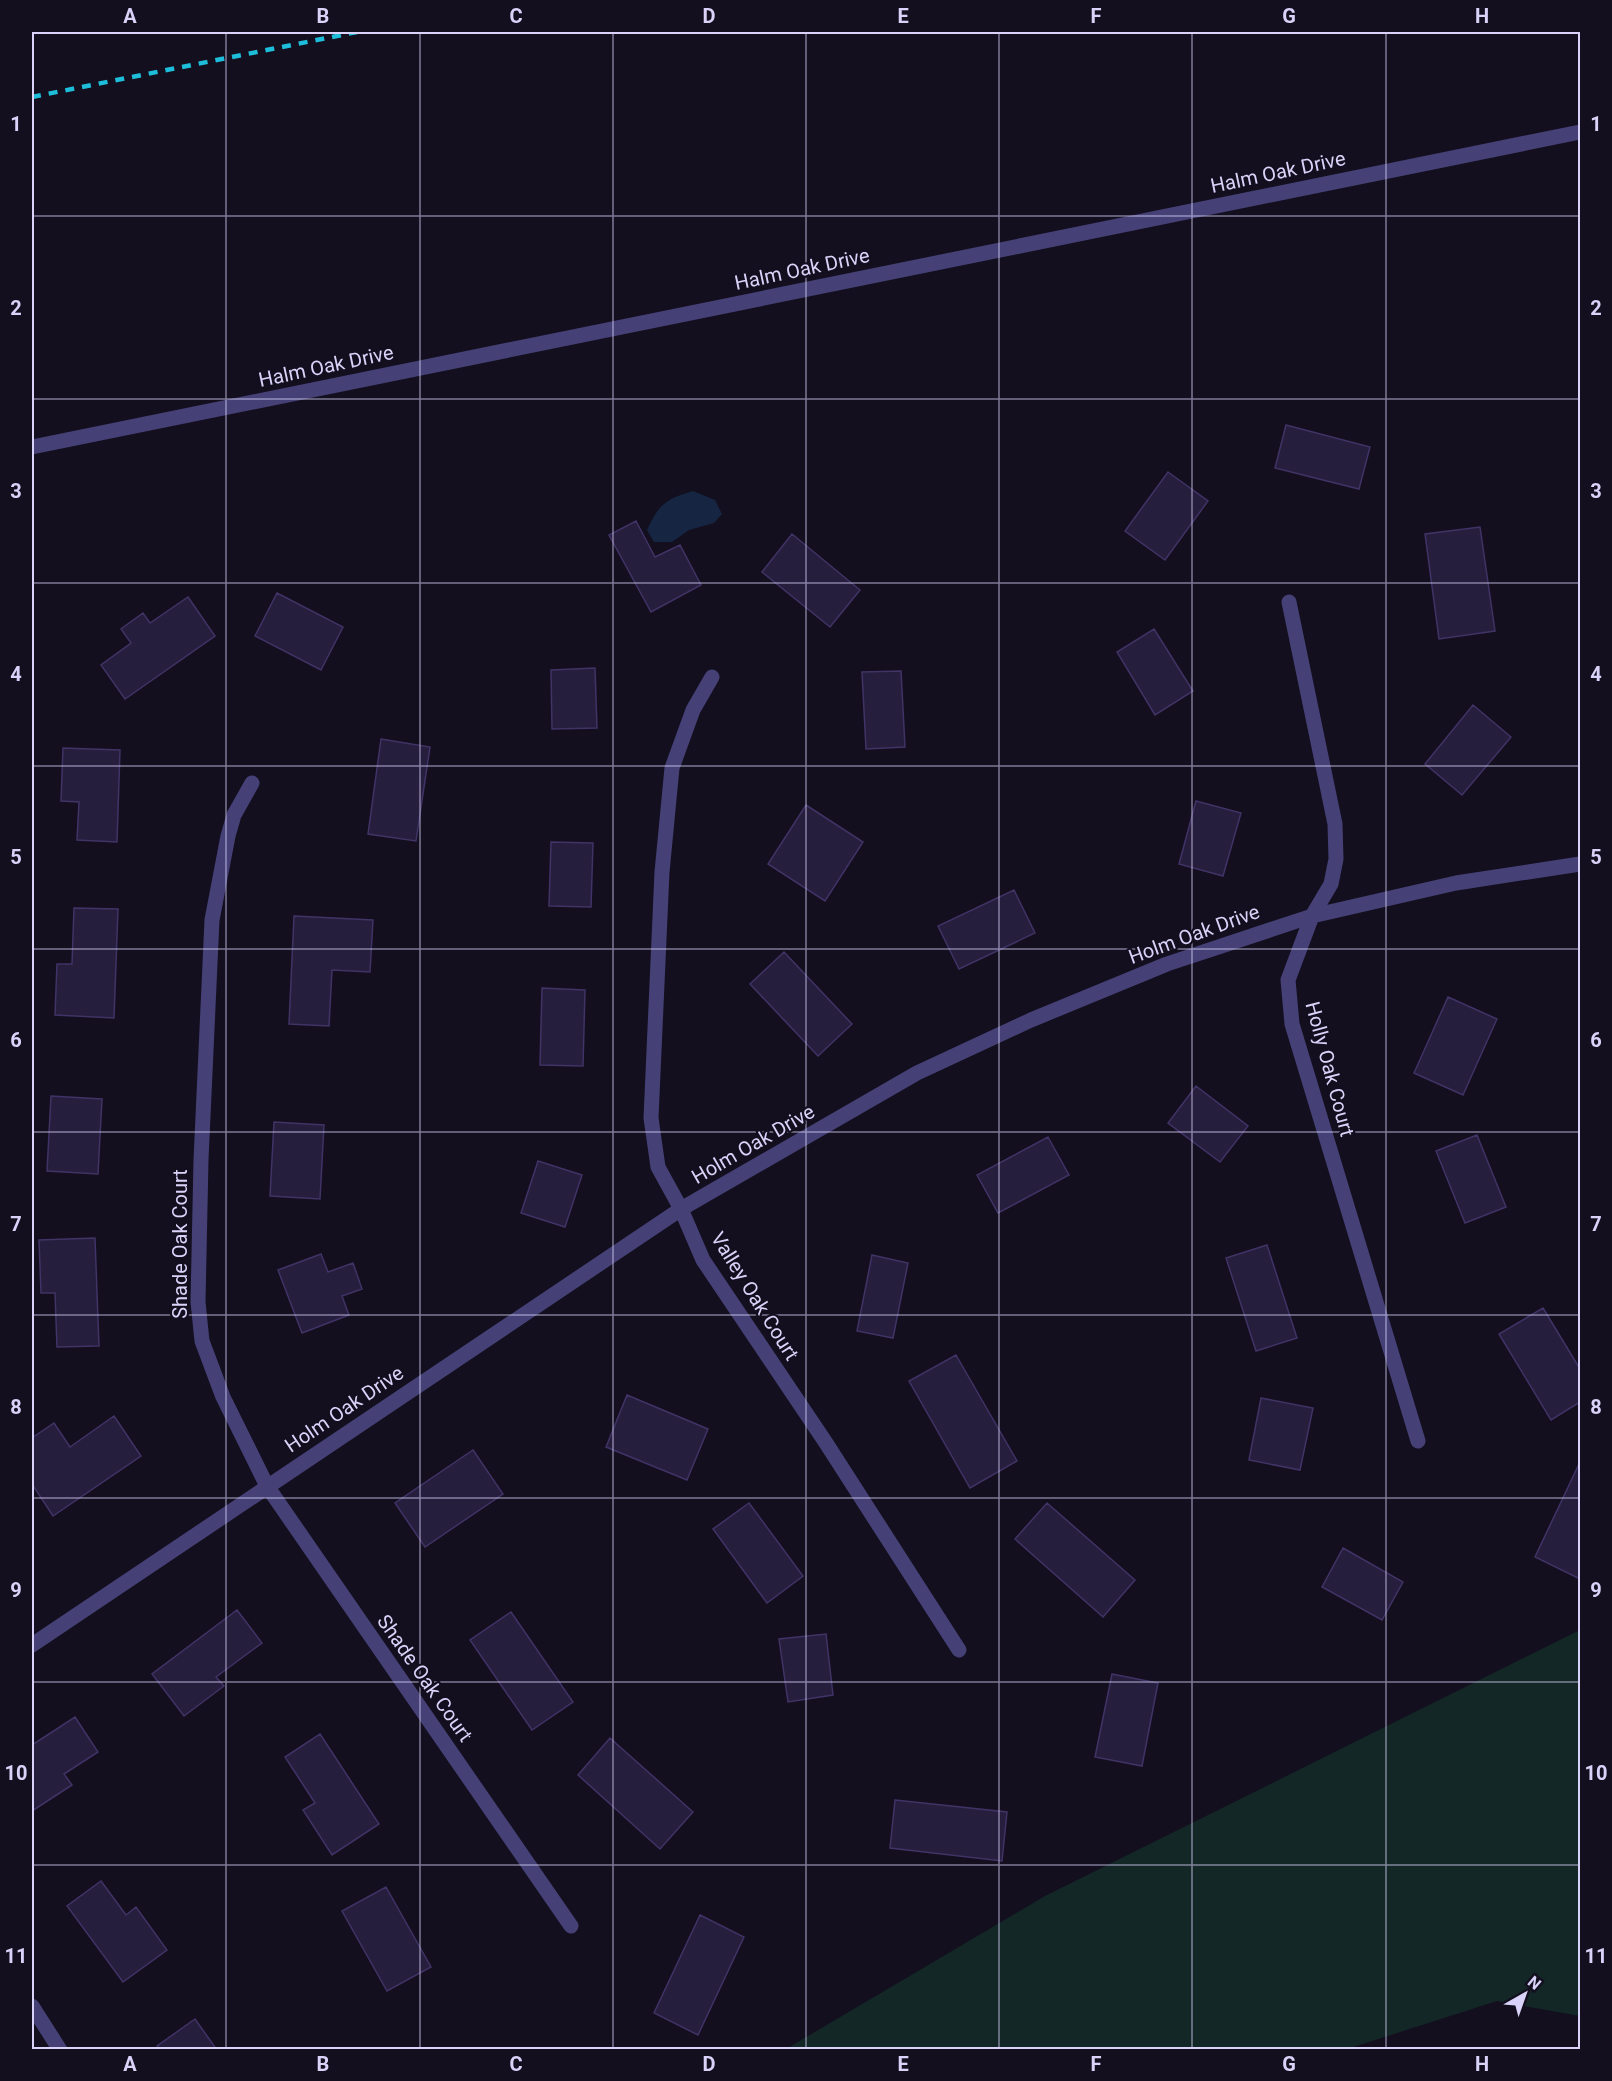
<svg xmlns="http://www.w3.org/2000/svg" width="1612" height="2081" font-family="Roboto,sans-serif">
<rect width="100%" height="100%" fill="#130f1e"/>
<!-- green -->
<path fill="#132727" d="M1580 1630V2016L1497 2001 1344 2050 786 2049 1045 1896Z"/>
<!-- water -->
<path fill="#152542" d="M693 491 715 500 722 514 714 523 689 530 672 542H654L647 530C659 504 666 499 693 491Z"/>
<!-- building -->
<path fill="#261e3d" stroke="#403366" stroke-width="1.5" d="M1286 425 1370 447 1359 489 1275 468Z
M1168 472 1208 501 1165 560 1125 531Z
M636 521 655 557 680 545 701 585 651 612 609 535Z
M1480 527 1495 631 1439 639 1425 534Z
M792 534 860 590 830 627 762 572Z
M277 593 343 627 321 670 255 636Z
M188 597 215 636 125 699 101 665 131 643 121 629 143 613 150 623Z
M1154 629 1193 691 1155 715 1117 652Z
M595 668 597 728 552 729 551 670Z
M901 671 905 747 866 749 862 672Z
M1473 705 1511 737 1462 795 1425 764Z
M381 739 430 747 416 841 368 834Z
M63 748 120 750 117 842 77 840 79 802 61 801Z
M1196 801 1241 813 1223 876 1179 864Z
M806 805 863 842 825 901 768 864Z
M551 842 593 843 591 907 549 906Z
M1014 890 1035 933 959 969 938 926Z
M74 908 118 909 114 1018 55 1015 57 964H72Z
M294 916 373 920 370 972 332 970 329 1026 289 1024Z
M784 952 852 1024 818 1056 750 984Z
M542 988 585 990 583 1066 540 1065Z
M1448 997 1497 1019 1463 1095 1414 1073Z
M1196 1086 1248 1126 1220 1162 1168 1123Z
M51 1096 102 1099 98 1174 47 1171Z
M274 1122 324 1125 320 1199 270 1196Z
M1477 1135 1506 1207 1465 1223 1436 1151Z
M1048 1137 1069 1175 998 1213 977 1175Z
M538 1161 582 1175 565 1227 521 1213Z
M95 1238 99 1346 57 1347 55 1293H41L39 1240Z
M1267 1245 1297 1338 1256 1351 1226 1258Z
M321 1254 328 1272 353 1263 362 1289 342 1296 349 1315 302 1333 278 1270Z
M872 1255 908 1263 893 1338 857 1331Z
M1543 1308 1580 1369V1402L1551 1420 1499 1334Z
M956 1355 1017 1461 970 1488 909 1381Z
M627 1395 708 1429 687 1480 606 1447Z
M1261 1398 1313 1408 1300 1470 1249 1460Z
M114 1416 141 1456 53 1516 32 1484V1438L54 1423 70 1447Z
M473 1450 503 1494 425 1547 395 1503Z
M1579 1464 1580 1465V1579L1535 1557Z
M749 1503 803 1576 767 1603 713 1529Z
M1047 1503 1135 1580 1103 1617 1015 1539Z
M1343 1548 1403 1582 1382 1620 1322 1587Z
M237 1610 262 1643 216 1677 224 1686 184 1716 152 1674Z
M511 1612 573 1702 532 1730 470 1640Z
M826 1634 833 1695 788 1702 779 1639Z
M1112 1674 1158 1683 1142 1766 1095 1757Z
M75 1717 98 1752 64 1774 72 1785 32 1811V1745Z
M320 1734 379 1824 332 1855 303 1810 315 1803 285 1757Z
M610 1738 693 1812 660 1849 578 1775Z
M895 1800 1007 1812 1002 1861 890 1848Z
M101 1881 126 1915 136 1907 167 1950 123 1982 67 1906Z
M386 1887 431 1967 387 1991 342 1911Z
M700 1915 744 1937 698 2035 654 2013Z
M195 2019 217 2050H160L157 2046Z"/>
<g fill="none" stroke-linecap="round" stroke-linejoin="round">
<!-- minor -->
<path stroke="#454177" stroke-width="15" d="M32 447 1580 132
M1289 602 1335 824 1336 859 1331 884 1312 916 1288 980 1292 1024 1418 1441
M712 677 693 710 672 768 662 872 651 1118 658 1167 681 1209 703 1260 826 1443 959 1650
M252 783 234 815 228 836 212 920 201 1160 198 1302 202 1341 223 1397 267 1486 571 1926
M32 1645 681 1209 917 1073 1031 1020 1167 964 1312 916 1456 883 1580 864
M32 2006 60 2050"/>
<!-- rail -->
<path stroke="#1ebeda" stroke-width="4.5" stroke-dasharray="9 8" stroke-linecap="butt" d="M32 97 357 32"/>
</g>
<!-- grid -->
<path fill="none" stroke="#d9d3f9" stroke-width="1.5" stroke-opacity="0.55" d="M226 32V2050M420 32V2050M613 32V2050M806 32V2050M999 32V2050M1192 32V2050M1386 32V2050M32 216H1580M32 399H1580M32 583H1580M32 766H1580M32 949H1580M32 1132H1580M32 1315H1580M32 1498H1580M32 1682H1580M32 1865H1580"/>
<g text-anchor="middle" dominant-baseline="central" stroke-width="4.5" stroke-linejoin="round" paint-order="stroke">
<!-- street labels -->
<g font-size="20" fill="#d9d3f9" stroke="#130f1e">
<text transform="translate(1278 172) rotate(-12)">Halm Oak Drive</text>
<text transform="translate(802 269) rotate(-12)">Halm Oak Drive</text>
<text transform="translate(326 366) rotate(-12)">Halm Oak Drive</text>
<text transform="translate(1194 934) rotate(-20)">Holm Oak Drive</text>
<text transform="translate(1330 1069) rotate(75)">Holly Oak Court</text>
<text transform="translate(753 1144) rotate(-30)">Holm Oak Drive</text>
<text transform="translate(180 1244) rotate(-90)">Shade Oak Court</text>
<text transform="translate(755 1296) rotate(58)">Valley Oak Court</text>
<text transform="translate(344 1409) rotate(-34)">Holm Oak Drive</text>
<text transform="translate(425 1678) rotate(55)">Shade Oak Court</text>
</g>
</g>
<!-- border -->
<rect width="1612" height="2081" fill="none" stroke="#130f1e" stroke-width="66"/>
<!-- north arrow -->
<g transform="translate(1525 1994) rotate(40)" stroke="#130f1e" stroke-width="4.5" paint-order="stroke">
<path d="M0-4.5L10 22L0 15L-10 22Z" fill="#d9d3f9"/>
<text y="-9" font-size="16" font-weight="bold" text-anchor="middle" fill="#d9d3f9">N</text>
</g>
<rect x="33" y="33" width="1546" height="2015" fill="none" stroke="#d9d3f9" stroke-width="2"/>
<g font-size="20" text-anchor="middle" font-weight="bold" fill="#d9d3f9">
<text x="130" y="23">A</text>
<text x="323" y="23">B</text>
<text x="516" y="23">C</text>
<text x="709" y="23">D</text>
<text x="903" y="23">E</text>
<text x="1096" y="23">F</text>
<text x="1289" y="23">G</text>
<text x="1482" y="23">H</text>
<text x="16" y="131">1</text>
<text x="1596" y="131">1</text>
<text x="16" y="315">2</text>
<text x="1596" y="315">2</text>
<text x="16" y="498">3</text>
<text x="1596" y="498">3</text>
<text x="16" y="681">4</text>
<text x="1596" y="681">4</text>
<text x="16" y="864">5</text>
<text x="1596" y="864">5</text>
<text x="16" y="1047">6</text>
<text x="1596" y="1047">6</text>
<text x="16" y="1231">7</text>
<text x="1596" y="1231">7</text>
<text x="16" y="1414">8</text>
<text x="1596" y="1414">8</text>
<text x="16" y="1597">9</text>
<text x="1596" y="1597">9</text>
<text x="16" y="1780">10</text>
<text x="1596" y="1780">10</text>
<text x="16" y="1963">11</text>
<text x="1596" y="1963">11</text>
<text x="130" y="2071">A</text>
<text x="323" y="2071">B</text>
<text x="516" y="2071">C</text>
<text x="709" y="2071">D</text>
<text x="903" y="2071">E</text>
<text x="1096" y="2071">F</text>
<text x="1289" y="2071">G</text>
<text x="1482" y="2071">H</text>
</g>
</svg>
